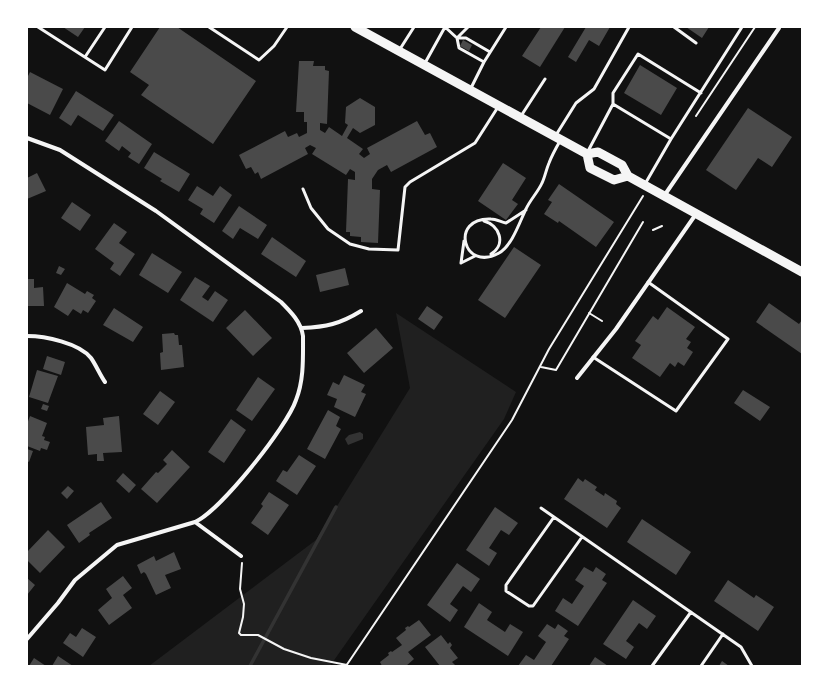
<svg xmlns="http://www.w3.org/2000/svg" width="829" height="693" font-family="Jost,sans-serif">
<rect width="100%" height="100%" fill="#111"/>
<!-- green -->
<path fill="#202020" d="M396 313 516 392 504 419 330 666H149L316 540 410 388Z"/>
<!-- water -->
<path fill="#333" d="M360 432 363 434V439L348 445 345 439 349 435Z"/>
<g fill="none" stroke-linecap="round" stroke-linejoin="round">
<!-- stream -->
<path stroke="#333" stroke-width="3.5" d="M250 666 336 507"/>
</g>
<!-- building -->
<path fill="#4a4a4a" d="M63 27H85L78 37Z
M160 27H177L256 81 213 144 141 95 149 85 130 72Z
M541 27H565L540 67 522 56Z
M586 27H610L599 46 589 40 576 62 568 57Z
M686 27H709L702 38Z
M463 40 472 45 469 51 460 46Z
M299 61H314L313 66H325V70L329 71 327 124 320 123V130L325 133 329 127 342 136 348 125 345 123 346 107 360 98 375 107V125L360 133 353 128 347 138 363 149 359 154 364 158 370 154 367 148 417 121 425 135 430 133 437 147 391 172 387 165 378 170 372 179V189L380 190 378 243 361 242V237L350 236V232H346L348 179 355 180V172L350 169 346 175 312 154 316 148 310 145 305 148 308 154 261 179 258 172 255 174 251 167 246 169 239 155 285 131 288 137 297 133 299 137 307 133V122H304V112H296Z
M640 65 677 88 661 115 624 93Z
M30 72 63 89 50 115 27 103V78Z
M76 91 114 115 103 131 78 115 71 126 59 118Z
M748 108 792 137 772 167 758 158 736 190 706 170Z
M119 121 152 144 139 164 128 157 131 153 122 146 119 151 105 141Z
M154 152 190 174 179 192 160 181 162 179 144 168Z
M503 163 526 178 512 200 518 204 506 220 478 201Z
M37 173 46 191 27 199V178Z
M559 184 614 222 596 247 559 221 558 223 544 214 552 202 548 200Z
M197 186 213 196 220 186 232 195 214 223 200 214 203 209 188 200Z
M72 202 91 215 80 231 61 218Z
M239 206 267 225 258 239 240 228 233 239 222 231Z
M114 223 127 232 119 243 135 254 120 276 110 269 114 263 95 249Z
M272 237 306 261 296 277 261 254Z
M514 247 541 265 505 318 478 300Z
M152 253 182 272 168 293 139 275Z
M59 266 65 269 61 275 56 273Z
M345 268 349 285 320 292 316 275Z
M195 277 210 286 202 297 208 301 215 291 228 300 213 322 180 300Z
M27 279H34V288L43 287 44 306H27Z
M67 283 85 294 87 291 94 295 92 298 96 301 88 313 83 310 81 314 73 309 68 316 54 307Z
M769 303 799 324 802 320V354L756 322Z
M427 306 443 317 434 330 418 319Z
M667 307 695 327 686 339 691 342 687 348 693 352 684 366 678 362 675 367 670 363 660 377 632 358 641 345 635 341 653 316 658 320Z
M114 308 143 327 133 342 103 325Z
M245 310 272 338 253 356 226 328Z
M376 328 393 348 364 373 347 353Z
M174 333 175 335H178L179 345H182L184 367 161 370 160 353 163 352 162 334Z
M47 356 65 362 61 375 43 369Z
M37 370 58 376 48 403 29 397Z
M344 375 365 385 361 392 366 394 355 417 334 407 337 399 327 395 333 382 339 385Z
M258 377 275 389 252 421 236 410Z
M743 390 770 407 760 421 734 403Z
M160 391 175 402 158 425 143 414Z
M43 404 49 406 47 411 41 409Z
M328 410 340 417 336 426 341 429 325 459 307 449Z
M30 416 47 423 42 436 45 437 44 440 50 442 47 450 41 448 40 451 27 446V424Z
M119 416 122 452 103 453 104 461H97V454L88 455 86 427 104 425 103 418Z
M231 419 246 430 224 463 208 452Z
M27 449 33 451 29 462 27 461Z
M172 450 190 467 157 503 141 489 156 472 158 473 167 464 163 460Z
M299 455 316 466 297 495 276 481 283 470 287 472Z
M123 473 136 485 129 493 116 481Z
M578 478 583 482 585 479 597 487 595 490 604 496 605 493 617 501 616 504 621 508 607 528 564 499Z
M68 486 74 491 67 499 61 493Z
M269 492 289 505 268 535 251 523 263 506 261 504Z
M101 502 112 518 89 533 90 535 79 543 67 525Z
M495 507 518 523 509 535 501 530 489 548 497 553 489 566 466 550Z
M642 519 691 552 676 575 627 542Z
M48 530 65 547 40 573 27 560V552Z
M174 552 181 569 165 575 171 588 156 595 146 574 144 572 141 574 137 565 154 556 156 561Z
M457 563 480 579 471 592 463 586 450 604 458 610 450 622 427 605Z
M584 567 593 572 596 567 606 574 602 580 607 583 578 626 555 611 563 598 572 604 584 586 575 580Z
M123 576 132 588 123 595 132 608 109 625 98 610 112 598 106 589Z
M27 578 35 585 27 595Z
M728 580 754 598 756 595 774 607 758 631 714 601Z
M633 600 656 616 647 629 639 623 626 641 634 647 626 659 603 644Z
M479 603 492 612 487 620 505 632 510 624 523 632 508 656 464 627Z
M419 620 431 635 408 652 414 659 406 666H382L380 662 389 655 388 653 391 651 392 652 402 645 396 638 406 630 405 628 408 626 409 627Z
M547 624 555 629 558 624 568 631 564 636 569 639 551 666H518L526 655 534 660 546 642 538 636Z
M82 628 96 637 83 657 63 643 70 633 76 637Z
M441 635 448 644 450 642 452 645 450 648 458 658 452 662 456 666H440L425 647Z
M58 656 73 666H52Z
M595 657 608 666H589Z
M34 658 46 666H29Z
M722 661 729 666H719Z"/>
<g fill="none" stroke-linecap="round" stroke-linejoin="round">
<!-- path -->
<path stroke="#f5f5f5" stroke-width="2" d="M696 116 755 27
M653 230 662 226
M589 313 602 321
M541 367 556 370 643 222
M242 563 240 589 244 604 243 617 239 633 241 635H258L284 649 311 658 347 665
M346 666 512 420 549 349 643 196"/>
<!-- service -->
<path stroke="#f5f5f5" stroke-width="3" d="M38 27 105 70 132 27
M209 27 259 60 274 46 287 27
M445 27 457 38 468 27
M674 27 696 43
M400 49 414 27
M85 57 105 27
M484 62 459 48 457 38H466L490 52
M425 63 445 27
M471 88 484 62 506 27
M613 104 671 139 645 184
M521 116 545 79
M556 135 576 103 594 89 629 27
M671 139 742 27
M587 153 613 104V93L638 54 701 93
M303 189 311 208 328 229 350 244 369 249 398 250 405 187 410 182 475 143 498 107
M526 210 506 223C501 222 496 219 491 219 449 217 463 273 499 253 512 246 520 221 526 209 530 200 538 192 542 183 545 177 546 170 549 163 552 155 556 148 560 141
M484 221C499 225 507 244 491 254
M461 263 464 241
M461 263 475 256
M593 357 676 411 728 339 648 282
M541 508 741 647 752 666
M554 517 506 585V591L529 606H533L582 537
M652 666 691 612
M701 666 723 634"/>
<!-- minor -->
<path stroke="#f5f5f5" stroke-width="4" d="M27 138 60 150 156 211 281 302C291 312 301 322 303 336 303 358 304 380 296 400 287 427 220 511 195 522L117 545 75 580 58 603 27 639
M664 196 779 28
M302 328C326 327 340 324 361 311
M27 336C45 336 79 343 91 358 96 365 100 375 105 382
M577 378 616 329 696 214
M195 522 241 556"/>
<!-- primary -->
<path stroke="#f5f5f5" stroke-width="9" d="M355 27 587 154 598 152 622 165 628 176 802 272
M587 154 590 168 614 180 628 176"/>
</g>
<!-- border -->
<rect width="829" height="693" fill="none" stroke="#ffffff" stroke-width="56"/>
</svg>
